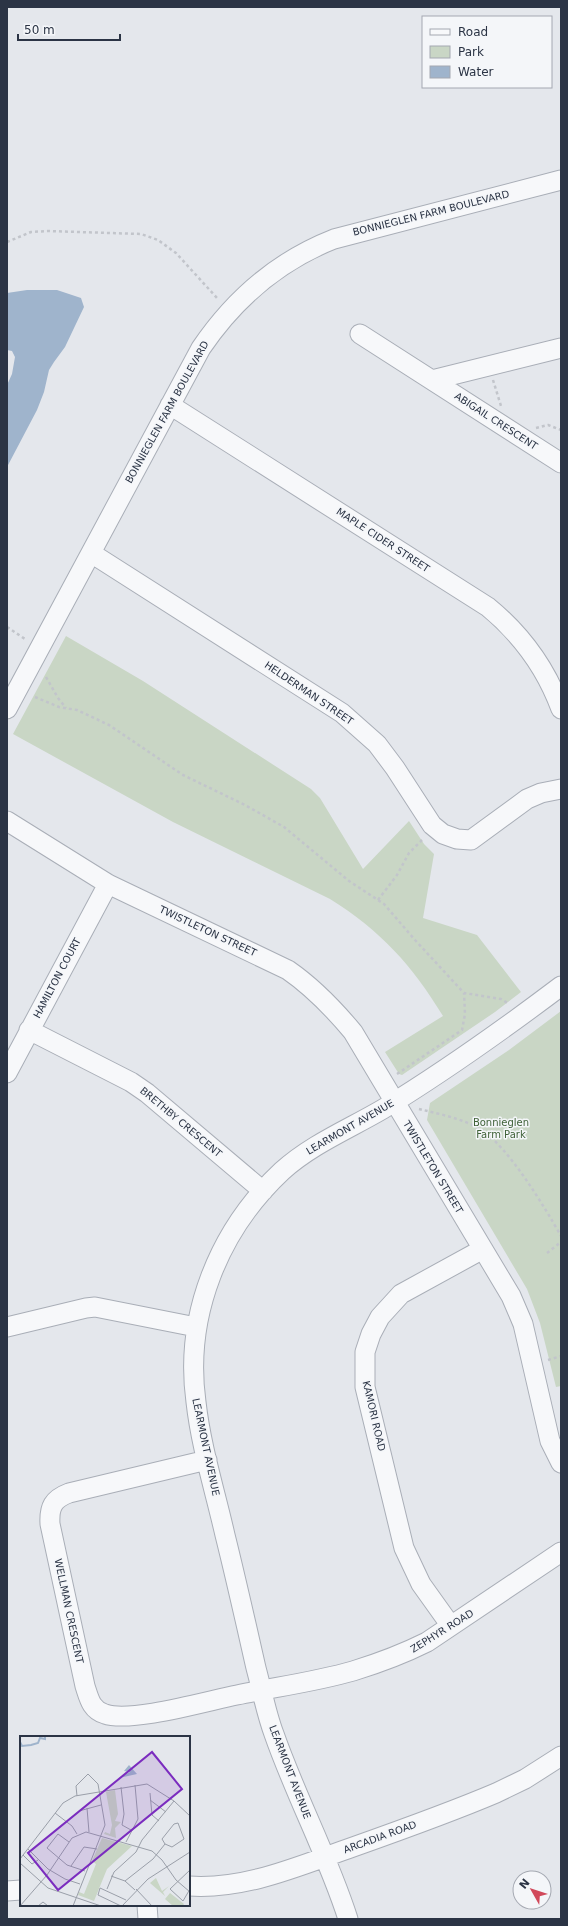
<svg xmlns="http://www.w3.org/2000/svg" width="568" height="1926" font-family="'DejaVu Sans',sans-serif">
<rect width="100%" height="100%" fill="#e4e7ec"/>
<!-- green -->
<path fill="#c9d6c5" d="M66 636 143 681 311 789 320 798 363 869 409 821 424 844 434 854 423 918 477 935 521 992 495 1012 402 1075 399 1074 385 1052 443 1016C412 965 381 931 330 899L173 822 13 734Z
M561 1011V1386L556 1387 540 1323 527 1289 427 1120 430 1103 509 1050Z"/>
<!-- water -->
<path fill="#9fb4cc" d="M27 290H57L81 298 84 307 65 347 54 362 49 370 44 392 37 410 7 467V385L12 374 15 357 12 351 7 350V293Z"/>
<g fill="none" stroke-linecap="round" stroke-linejoin="round">
<defs>
<path id="minor" d="M360 334 561 463
M432 380 561 348
M170 405 488 607C522 635 546 668 561 709
M91 553 342 713 377 744 395 768 432 825 443 834 457 839 471 840 527 799 541 793 561 789
M7 709 201 348C235 298 278 261 334 239L561 180
M7 821 108 884 288 970C314 988 333 1008 353 1032L511 1296 523 1324 550 1441 561 1463
M29 1030 131 1082 147 1093 263 1191
M7 1073 108 884
M7 1327 86 1308 95 1307 196 1327
M207 1460 69 1493C53 1499 49 1507 50 1524L85 1686C89 1698 91 1710 105 1714 131 1723 207 1701 237 1695 275 1687 315 1682 353 1671 379 1663 403 1654 427 1642L561 1552
M451 1626 421 1584 404 1548 365 1387V1352L371 1334 380 1317 401 1294 483 1249
M189 1886C246 1890 301 1865 353 1847 401 1830 449 1813 496 1793L525 1779 561 1756
M7 1891 21 1890
M147 1905 148 1919
M348 1919C328 1856 296 1797 274 1734 266 1713 262 1690 256 1668 246 1624 236 1579 225 1535 215 1491 201 1447 196 1402 184 1315 219 1230 282 1171 312 1144 349 1129 383 1109 445 1071 504 1029 561 986"/>
</defs>
<!-- minor casing -->
<use href="#minor" stroke="#a9aeb7" stroke-width="21"/>
<!-- path -->
<path stroke="#c2c5cb" stroke-width="2.5" stroke-dasharray="3 3" stroke-linecap="butt" d="M7 242 31 232 48 231 141 234 158 240 176 253 217 298
M493 380 501 406
M536 428 548 425 561 430
M7 627 25 639
M46 677 58 698 66 708
M35 697 59 707 77 710 109 725 183 775 245 805 284 827 349 881 384 904 415 940 464 993 501 999 509 1004
M378 900 397 875 409 853 422 840
M397 1074 462 1030 465 1014 464 993
M419 1109C439 1114 461 1118 480 1129 508 1146 544 1206 561 1236
M547 1253 561 1242
M548 1360 561 1356"/>
<!-- minor -->
<use href="#minor" stroke="#f7f8fa" stroke-width="19"/>
</g>
<g text-anchor="middle" dominant-baseline="central" stroke-width="3" stroke-linejoin="round" paint-order="stroke">
<!-- street labels -->
<g font-size="10" fill="#2b3445" stroke="#f4f6f9">
<text transform="translate(431 213) rotate(-14)">BONNIEGLEN FARM BOULEVARD</text>
<text transform="translate(167 412) rotate(-61)">BONNIEGLEN FARM BOULEVARD</text>
<text transform="translate(496 421) rotate(33)">ABIGAIL CRESCENT</text>
<text transform="translate(383 540) rotate(33)">MAPLE CIDER STREET</text>
<text transform="translate(309 693) rotate(34)">HELDERMAN STREET</text>
<text transform="translate(208 931) rotate(25)">TWISTLETON STREET</text>
<text transform="translate(57 978) rotate(-62)">HAMILTON COURT</text>
<text transform="translate(181 1122) rotate(40)">BRETHBY CRESCENT</text>
<text transform="translate(350 1127) rotate(-30)">LEARMONT AVENUE</text>
<text transform="translate(433 1167) rotate(59)">TWISTLETON STREET</text>
<text transform="translate(374 1416) rotate(77)">KAMORI ROAD</text>
<text transform="translate(206 1447) rotate(78)">LEARMONT AVENUE</text>
<text transform="translate(69 1611) rotate(78)">WELLMAN CRESCENT</text>
<text transform="translate(442 1631) rotate(-32)">ZEPHYR ROAD</text>
<text transform="translate(290 1772) rotate(69)">LEARMONT AVENUE</text>
<text transform="translate(380 1837) rotate(-20)">ARCADIA ROAD</text>
</g>
<!-- park labels -->
<g font-size="10" fill="#3f6138" stroke="#f4f6f9">
<text x="501" y="1122">Bonnieglen<tspan x="501" dy="12">Farm Park</tspan></text>
</g>
</g>
<!-- overview -->
<g transform="translate(20 1736)">
<rect width="170" height="170" fill="#e4e7ec"/>
<path d="M95 54 98 78 95 85 101 86 95 92 96 102 84 98 85 96 90 98 92 89 86 56ZM82 102 112 110 87 133 74 165 58 159 59 156 64 158 76 128 72 125ZM136 142 142 155 149 150 143 156 145 160 130 147ZM150 157 164 168 163 170H153L145 163Z" fill="#c9d6c5"/>
<path d="M109 29 117 38 99 42 110 36 104 35Z" fill="#9fb4cc"/>
<path fill="none" stroke="#9fb4cc" stroke-width="2" d="M0 6 2 10 11 9 18 7 20 2 25 3V0"/>
<path fill="none" stroke="#9a9fa9" stroke-width="1" d="M101 51 104 78 102 89 111 94M130 57 132 79 139 85M130 64 146 76M67 72 69 96M59 75 81 69M35 77 52 90 57 98M49 106 38 98 27 112 47 129 65 135M106 106 118 83 115 49M8 113 28 133 45 143 60 148M3 119 12 128 18 124M0 123 43 67 55 60 127 48 154 65 170 80M0 127 28 152 81 170M51 130 64 111 77 113M170 134 150 153 163 165 170 153M91 140 105 145 115 154M105 145 133 123 145 108 152 111 164 103 158 87 154 88 142 103 145 108M87 153 94 136 116 116 122 104 154 65M116 153 132 170M0 170 27 139 52 102 66 96 132 115 142 124 156 144 170 156M18 170 23 166 28 170M53 170 85 89 78 48 68 38 56 50 57 60M101 170 78 159 80 152 106 164M102 170 128 143 170 116"/>
<path fill="#7b2cbf" fill-opacity="0.15" stroke="#7b2cbf" stroke-width="2" d="M132 16 162 53 38 154 8 117Z"/>
<rect width="170" height="170" fill="none" stroke="#2b3445" stroke-width="2"/>
</g>
<!-- border -->
<rect width="568" height="1926" fill="none" stroke="#2b3445" stroke-width="16"/>
<!-- legend -->
<rect x="422" y="16" width="130" height="72" fill="#f4f6f9" stroke="#a4a8b1"/>
<rect x="430" y="29" width="20" height="6" fill="#f7f8fa" stroke="#a4a8b1"/>
<text x="458" y="36" font-size="12" fill="#2b3445">Road</text>
<rect x="430" y="46" width="20" height="12" fill="#c9d6c5" stroke="#a4a8b1"/>
<text x="458" y="56" font-size="12" fill="#2b3445">Park</text>
<rect x="430" y="66" width="20" height="12" fill="#9fb4cc" stroke="#a4a8b1"/>
<text x="458" y="76" font-size="12" fill="#2b3445">Water</text>
<!-- north arrow -->
<g transform="translate(532 1890) rotate(309)"><circle r="19" fill="#f4f6f9" stroke="#a4a8b1"/>
<path d="M0-3L7 15L0 10L-7 15Z" fill="#d1495b"/>
<text y="-6" font-size="11" font-weight="bold" text-anchor="middle" fill="#2b3445">N</text>
</g>
<!-- scale -->
<path d="M18 34v6h102v-6" fill="none" stroke="#2b3445" stroke-width="2"/>
<text x="24" y="34" font-size="12" fill="#2b3445" stroke="#f4f6f9" stroke-width="3" paint-order="stroke">50 m</text>
</svg>
